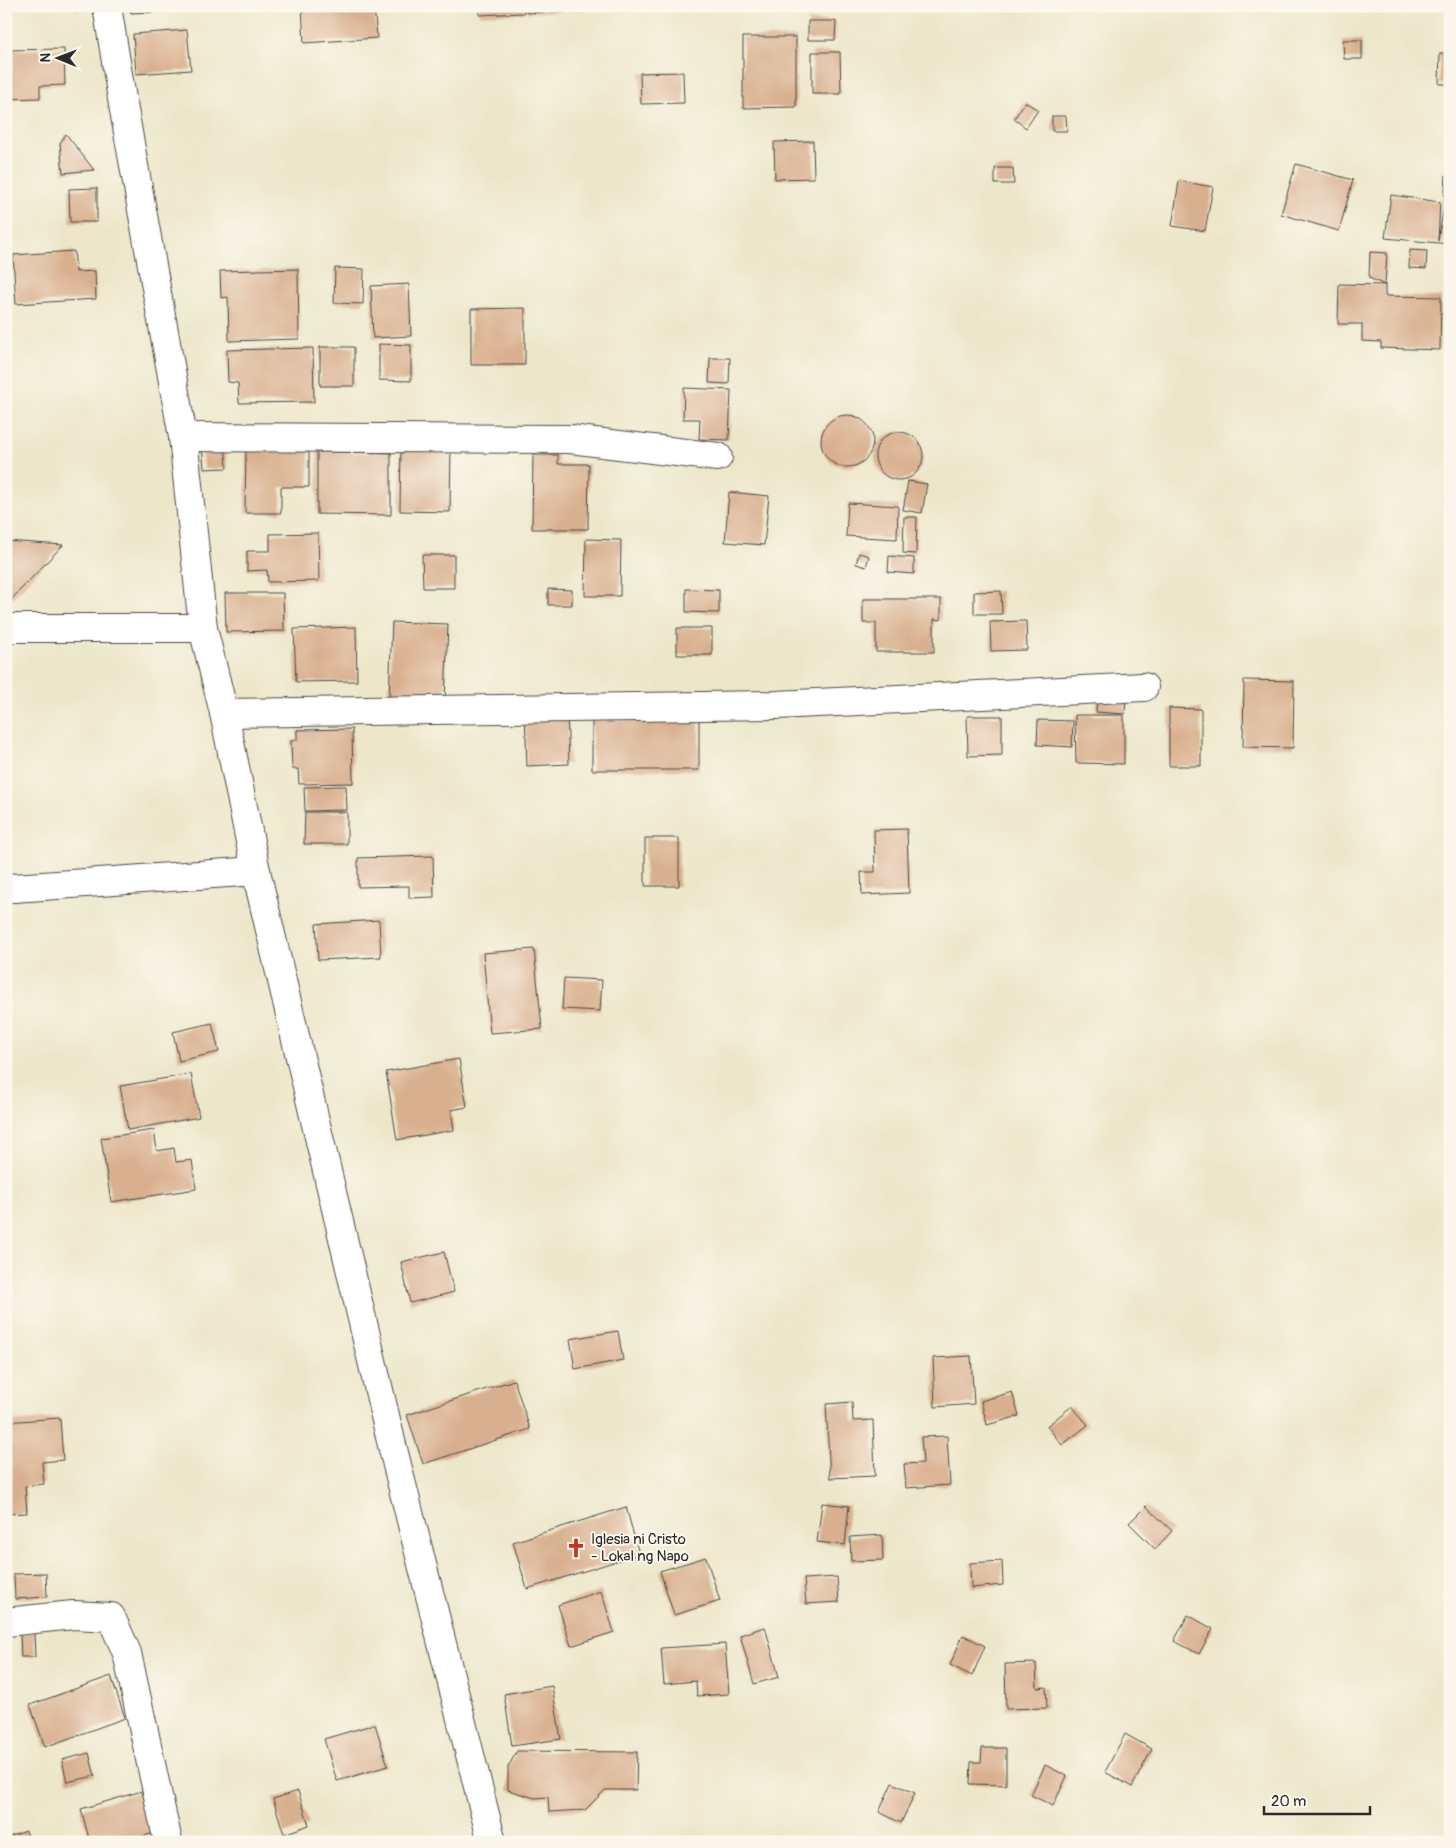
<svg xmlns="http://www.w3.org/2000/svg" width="1456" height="1848" font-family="Pangolin,sans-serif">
<rect width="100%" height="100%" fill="#fbf7ec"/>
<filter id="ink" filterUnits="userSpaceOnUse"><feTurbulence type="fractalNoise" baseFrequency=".02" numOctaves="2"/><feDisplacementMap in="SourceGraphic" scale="10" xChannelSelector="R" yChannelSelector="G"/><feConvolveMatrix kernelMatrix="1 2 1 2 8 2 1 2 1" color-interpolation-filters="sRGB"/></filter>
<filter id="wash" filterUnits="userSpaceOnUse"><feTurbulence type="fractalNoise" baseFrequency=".0096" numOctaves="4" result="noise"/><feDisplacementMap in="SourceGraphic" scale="20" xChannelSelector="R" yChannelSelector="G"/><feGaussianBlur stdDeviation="1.12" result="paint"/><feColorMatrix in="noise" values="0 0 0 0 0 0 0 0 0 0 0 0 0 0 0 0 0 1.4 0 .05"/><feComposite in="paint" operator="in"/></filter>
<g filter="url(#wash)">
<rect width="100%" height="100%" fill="#ede7ca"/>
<g id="blocks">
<!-- building -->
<path fill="#d9b08f" d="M75 6H85V9L76 10Z
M130 6H153V12L131 13Z
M302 6H374L377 38 304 43Z
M478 6H524V13L479 15Z
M526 6H602V9L527 13Z
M622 6H666V8L622 11Z
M808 21H836L835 40H808Z
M187 30 191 70 136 74 133 34Z
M743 37H796V107L743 108Z
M1343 40H1362V59H1344Z
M64 49 65 85 40 86V98L6 99V50Z
M812 52H840L841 94H812Z
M1440 53H1450V84H1439Z
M683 72 684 103 641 104 640 73Z
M1025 102 1038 110 1026 128 1014 119Z
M1052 116H1066L1067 131H1052Z
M66 134 94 170 63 173 60 143Z
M813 141 814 178 775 179 774 142Z
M1296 164 1353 180 1339 231 1281 214Z
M995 168H1013L1014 184H995Z
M1446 175H1450V244L1385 238 1391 195 1440 202 1438 241 1444 205Z
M1179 181 1213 187 1205 231 1172 226Z
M97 188V222H70L69 189Z
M1410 250 1427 251 1426 269 1409 268Z
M74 251 76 272 95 271 96 299 16 304 13 255Z
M1370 252 1387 253 1385 285 1369 278Z
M335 268 364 269 363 304 334 303Z
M298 269 299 339 229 341 228 297 221 298 220 271Z
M409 284 411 336 373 338 371 286Z
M1339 284 1385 285V296L1441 297 1440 350 1381 348V342L1362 341V324H1338Z
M525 308V365H471V309Z
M379 344 411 345V381L379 380Z
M320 347H354V386H320Z
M313 348 314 402 239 403 238 383 228 382 227 350Z
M710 358H730L729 384 709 383Z
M684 388 731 390 729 440 699 439 700 419H683Z
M821 441a26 26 0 1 1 52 0a26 26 0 1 1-52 0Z
M875 456a24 24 0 1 1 48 0a24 24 0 1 1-48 0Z
M225 442 227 468 204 469 202 444Z
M401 444 451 445 450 512 400 511Z
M246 446H309V487H281V513H245Z
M317 452 391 453V515L317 514Z
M533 455H558V464H589L588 529H532Z
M908 481 927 484 922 513 903 510Z
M729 492 769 496 764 545 725 542Z
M848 503 898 506 897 539 846 536Z
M904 517H917L916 554 903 553Z
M318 533 319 581 268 582 267 570 247 571V551H270V534Z
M586 539 621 540 620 596H585Z
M6 541 63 545 6 605Z
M859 553 869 556 866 567 856 564Z
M422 555H454V588H423Z
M889 556 914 558V574L888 572Z
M548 589 572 590V605H548Z
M686 589 719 590V613L686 612Z
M1001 591 1002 614H974V592Z
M225 593H283L284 631 226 632Z
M863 599H941V620L934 619V652H876V623H863Z
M1026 621 1027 650 991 651 990 622Z
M392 622 448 624 445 701 389 698Z
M356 627 357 681 296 682 294 629Z
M677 628H712V655H677Z
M1244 680 1294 681 1293 748 1243 747Z
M1097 697 1126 698 1125 714 1096 712Z
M1169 708 1201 709V766H1169Z
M567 711 569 764 527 766 525 712Z
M1075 715H1124V764L1076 763Z
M967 716H1002V755L968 756Z
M592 720H699V770H592Z
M1038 720 1073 721 1072 747 1037 745Z
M352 729 353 783 299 784 298 769H292L291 741 297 740V730Z
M346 786 347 810 305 811 304 787Z
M305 812H347V844H304Z
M907 829 909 893 862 895 861 872H875L874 830Z
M645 838H679V886H645Z
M433 856 434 897 409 898V886L358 887V858Z
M379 920 381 957 318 960 316 924Z
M534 949 542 1029 490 1033 483 953Z
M564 978 602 980 600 1011 562 1009Z
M212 1023 219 1052 179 1061 173 1032Z
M459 1059 467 1107 451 1110 454 1130 397 1140 386 1072Z
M191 1074 199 1117 128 1130 120 1086Z
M154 1130 157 1151 174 1148 176 1162 192 1160 196 1189 111 1202 101 1138Z
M444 1252 454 1292 410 1303 401 1262Z
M618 1331 623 1360 575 1369 570 1339Z
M971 1356 974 1404 935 1407 933 1358Z
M514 1380 530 1429 423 1464 407 1415Z
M1012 1392 1019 1416 987 1425 981 1401Z
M852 1402 853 1421 873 1420 875 1476 830 1478 826 1404Z
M1072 1406 1088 1425 1062 1445 1047 1426Z
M60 1418 63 1460 42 1462 44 1484 25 1486 27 1513 6 1514V1422Z
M947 1436 950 1485 906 1488 904 1464 923 1463 921 1437Z
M822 1503 849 1506 845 1545 817 1542Z
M1146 1506 1172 1531 1155 1549 1129 1523Z
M626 1507 639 1554 527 1589 513 1542Z
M882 1535 883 1560 851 1561 850 1537Z
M706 1557 720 1601 674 1615 660 1571Z
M1002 1561 1003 1585 971 1588 970 1563Z
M46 1573 47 1597 15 1599 14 1574Z
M837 1577 839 1602 806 1604 804 1579Z
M601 1591 614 1632 571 1646 558 1605Z
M1188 1615 1213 1629 1199 1654 1174 1641Z
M765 1627 779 1677 754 1684 740 1635Z
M34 1632 35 1657H21L20 1633Z
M963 1635 985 1646 972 1676 950 1665Z
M725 1644 729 1694 697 1696 696 1681 664 1684 661 1648Z
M1036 1663 1037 1688 1046 1687 1047 1708 1006 1709 1005 1664Z
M111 1676 125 1718 45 1747 30 1705Z
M552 1686 561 1739 512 1746 504 1694Z
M375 1724 388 1766 337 1781 324 1739Z
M1125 1734 1152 1749 1132 1787 1105 1772Z
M982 1748H1006V1785L970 1784 971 1762H981Z
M517 1751 637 1752 636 1790H605L585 1810 549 1812 548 1797 535 1798 508 1790V1767Z
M89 1753 95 1776 67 1782 62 1760Z
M1045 1765 1067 1776 1053 1806 1031 1795Z
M892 1783 915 1793 901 1823 879 1812Z
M142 1791 154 1833 124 1842H90L81 1809Z
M298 1791 309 1825 284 1834 273 1799Z
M26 1831 30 1842H6V1838Z"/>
</g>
</g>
<g filter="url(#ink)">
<use href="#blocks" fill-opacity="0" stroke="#484743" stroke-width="1"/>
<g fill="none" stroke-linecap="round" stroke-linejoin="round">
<defs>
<path id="minor" d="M183 437 570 439 718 457
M6 628H203
M224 713 776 705 1144 687
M6 887 14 888 256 871
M6 1622 73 1615 111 1617 127 1653 168 1842"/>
<path id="major" d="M107 6 122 99 183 437 203 628 224 713 256 871 391 1441 492 1842"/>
</defs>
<!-- minor casing -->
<use href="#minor" stroke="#484743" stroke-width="30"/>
<!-- major casing -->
<use href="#major" stroke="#484743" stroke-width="30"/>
<!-- minor -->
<use href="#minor" stroke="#fff" stroke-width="28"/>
<!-- major -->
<use href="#major" stroke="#fff" stroke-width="28"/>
</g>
</g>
<!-- icons -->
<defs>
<symbol id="church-bare" viewBox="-9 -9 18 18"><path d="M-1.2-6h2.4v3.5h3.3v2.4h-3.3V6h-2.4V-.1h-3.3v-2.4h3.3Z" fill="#c8321e" stroke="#fbf7ec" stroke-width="2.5" paint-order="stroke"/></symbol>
</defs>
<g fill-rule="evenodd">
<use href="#church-bare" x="562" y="1534" width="28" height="28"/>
</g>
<g text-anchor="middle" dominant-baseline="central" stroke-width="4" stroke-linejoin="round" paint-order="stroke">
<!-- poi labels -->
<g font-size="15" fill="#2b2b2b" stroke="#fbf7ec" text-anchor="start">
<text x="591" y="1539">Iglesia ni Cristo<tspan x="591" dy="17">- Lokal ng Napo</tspan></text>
</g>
</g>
<!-- margin -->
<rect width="1456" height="1848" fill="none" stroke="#fbf7ec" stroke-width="25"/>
<!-- north arrow -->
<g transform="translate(58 58) rotate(271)" stroke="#fbf7ec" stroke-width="4" paint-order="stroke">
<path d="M0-4L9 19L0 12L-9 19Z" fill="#2b2b2b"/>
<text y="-8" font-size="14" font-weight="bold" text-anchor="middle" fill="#2b2b2b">N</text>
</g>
<!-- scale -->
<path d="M1264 1806v8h106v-8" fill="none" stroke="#2b2b2b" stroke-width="2.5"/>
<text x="1271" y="1806" font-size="15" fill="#2b2b2b" stroke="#fbf7ec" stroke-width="4" paint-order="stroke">20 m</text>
</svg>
